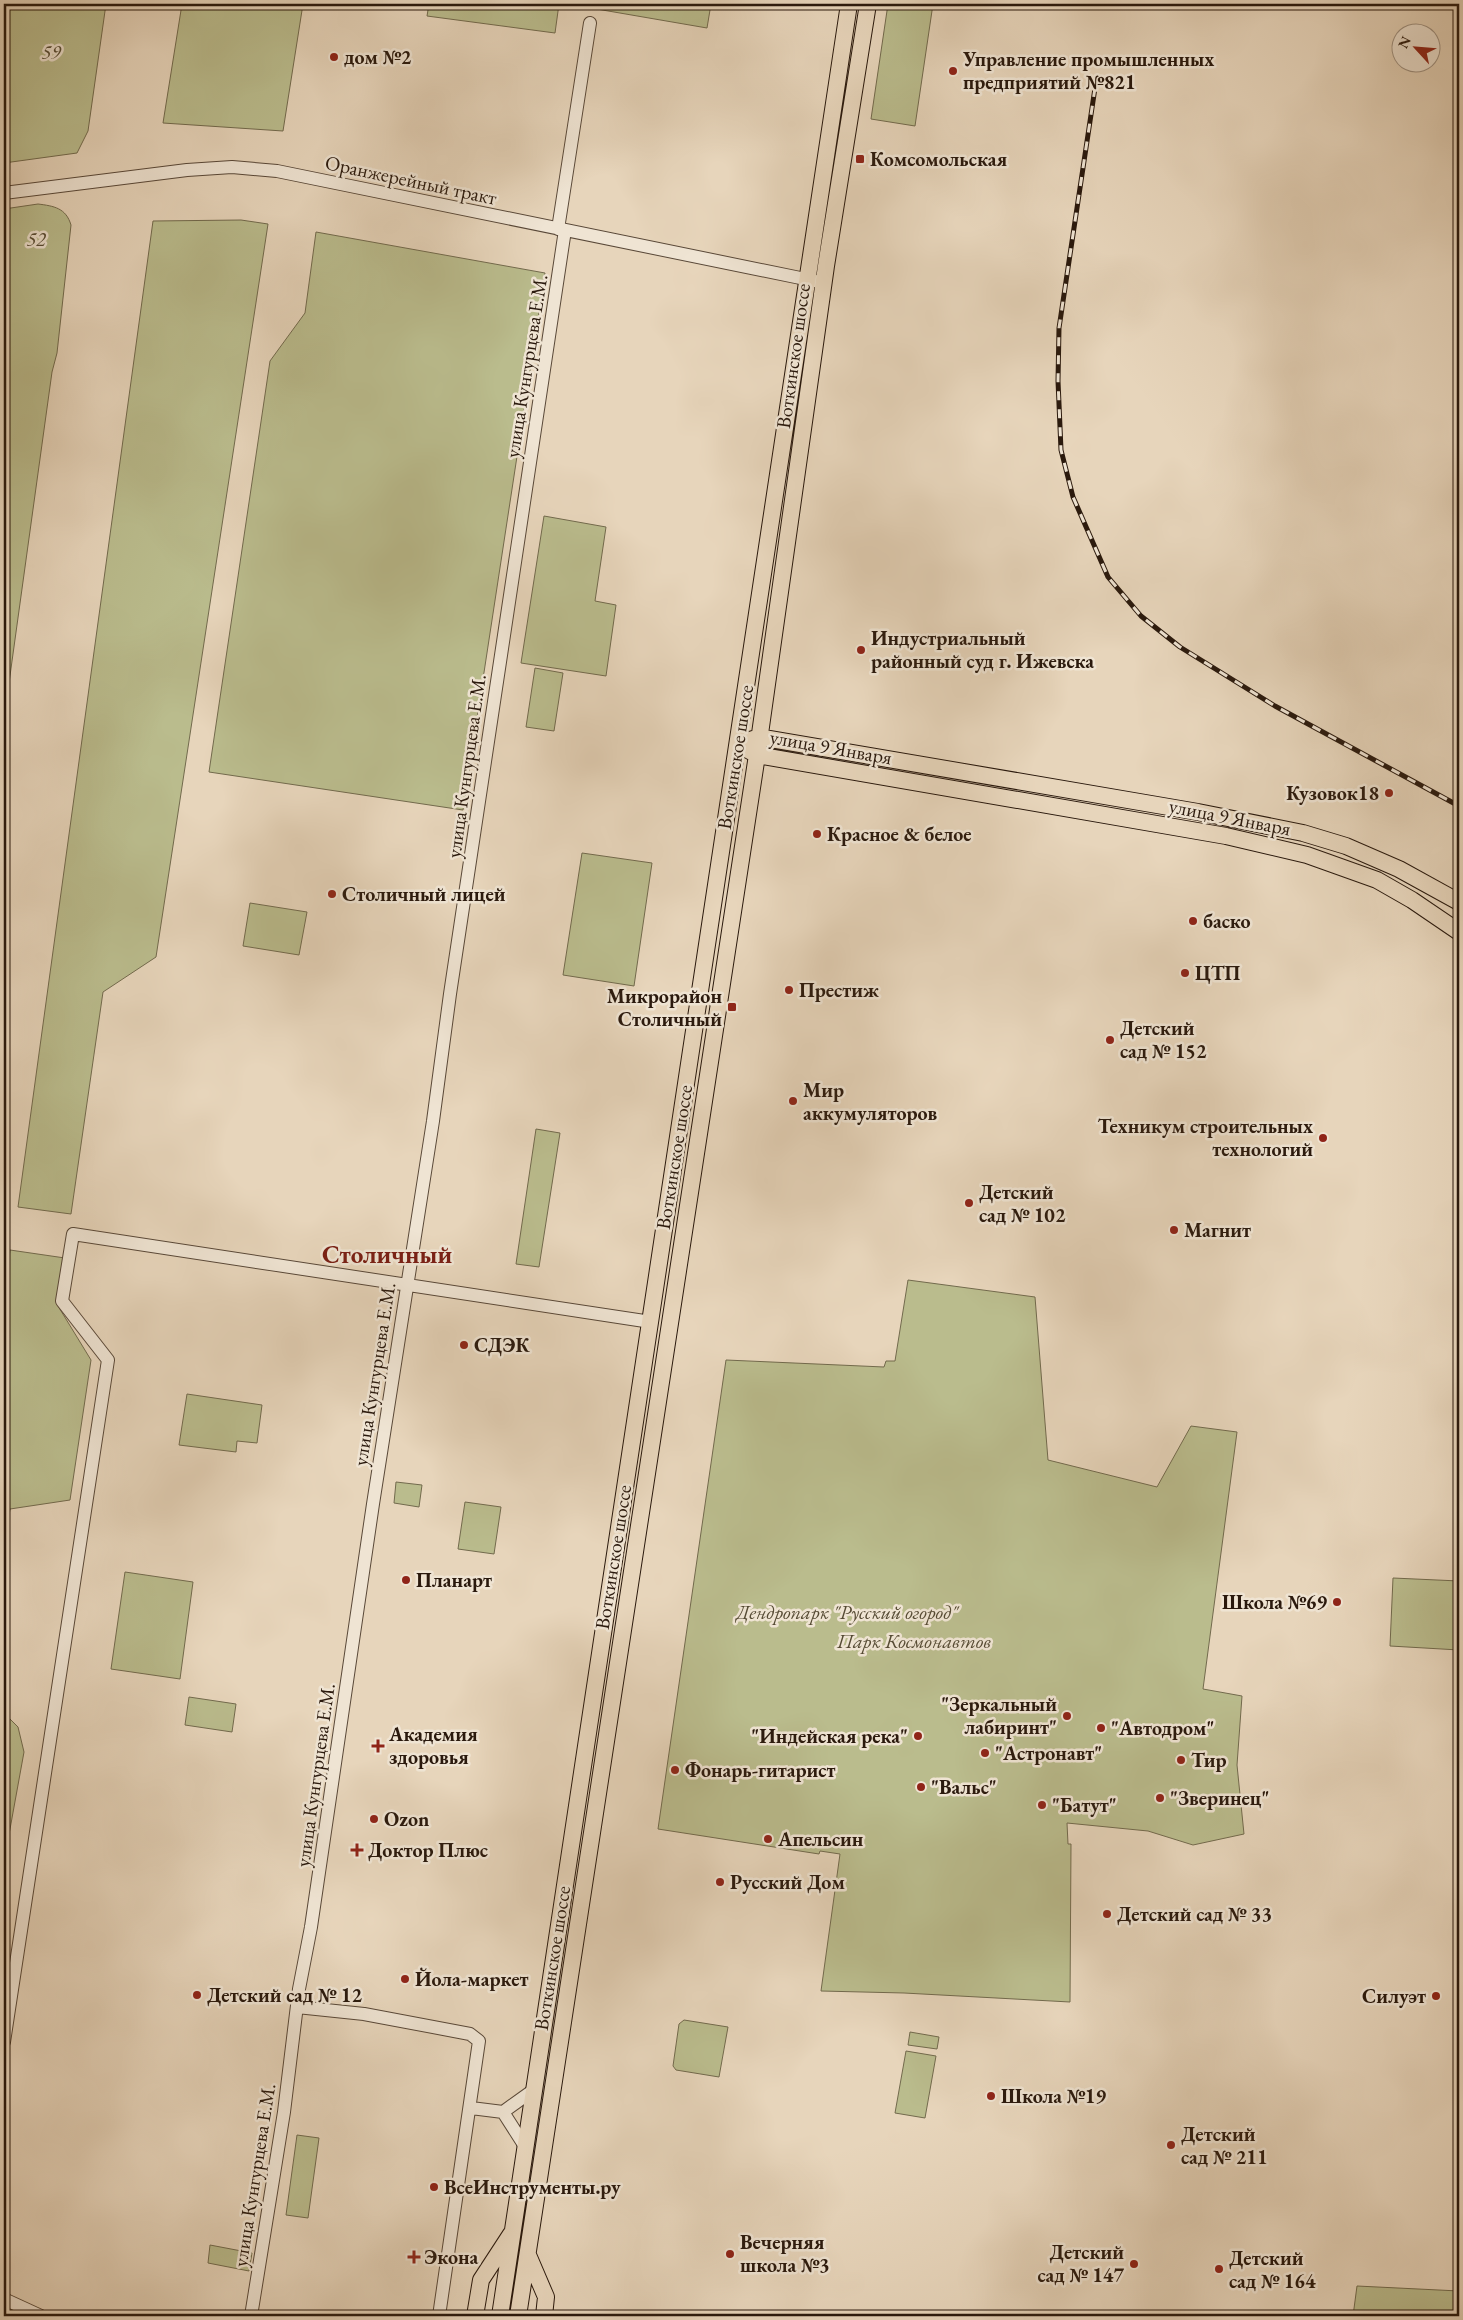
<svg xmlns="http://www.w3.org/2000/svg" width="1463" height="2320" font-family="'EB Garamond',serif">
<rect width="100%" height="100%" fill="#e7d5bb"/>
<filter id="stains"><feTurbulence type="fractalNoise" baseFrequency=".004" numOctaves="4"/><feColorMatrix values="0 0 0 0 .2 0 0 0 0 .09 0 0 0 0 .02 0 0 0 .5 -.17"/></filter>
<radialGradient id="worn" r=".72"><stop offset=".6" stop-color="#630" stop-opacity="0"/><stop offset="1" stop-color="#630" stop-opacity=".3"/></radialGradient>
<!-- green -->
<path fill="#babc8d" stroke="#726a4d" d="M4 4H106L88 131 77 153 4 163Z
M182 4H303L283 131 163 123Z
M429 4H559L555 33 427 16Z
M586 4H711L707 28 585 7Z
M888 4H933L915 126 871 119Z
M38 204C54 206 66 208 71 225L57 353 52 372 4 719V209Z
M241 220 268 224 156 957 103 992 71 1214 18 1207 153 221Z
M316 232 545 273 463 810 209 772 270 361 305 313Z
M544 516 606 527 595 601 616 605 606 676 521 663Z
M535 668 563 673 554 731 526 727Z
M582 853 652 863 634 986 563 975Z
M250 903 307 912 299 955 243 946Z
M536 1129 560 1133 539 1267 516 1264Z
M10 1250 65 1258 58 1306 91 1360 70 1500 10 1509 4 1550V1299Z
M908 1280 1035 1297 1048 1460 1157 1487 1191 1426 1237 1432 1203 1689 1242 1696 1237 1765 1244 1834 1193 1845 1148 1831 1067 1823 1068 1844H1071L1070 2002 904 1993 821 1991 840 1854 820 1851 819 1854 658 1829 726 1360 884 1367 886 1361H895Z
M187 1394 262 1405 257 1443 237 1441 236 1452 179 1445Z
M396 1482 422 1485 419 1507 394 1503Z
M465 1502 501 1507 494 1554 458 1549Z
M125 1572 193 1582 180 1679 111 1669Z
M1393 1578 1459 1581V1650L1390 1646Z
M189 1697 236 1704 232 1732 185 1725Z
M4 1717 10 1719 18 1727 24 1752 4 1862Z
M684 2020 728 2027 719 2077 676 2070 673 2066 679 2024Z
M910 2032 939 2037 937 2049 908 2045Z
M906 2051 936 2056 925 2118 895 2113Z
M297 2135 319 2138 308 2218 286 2215Z
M210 2245 252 2253 249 2271 208 2263Z
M1357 2286 1459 2291V2316H1353Z"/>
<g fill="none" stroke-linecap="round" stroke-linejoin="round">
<defs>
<path id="minor" d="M4 193 187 170 232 167 277 171 815 281
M558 229 590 23
M297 2007 364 2014 470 2034 479 2041 439 2316
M4 2042 108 1360 62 1301 73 1234 651 1322
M471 2108 503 2112 526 2148
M503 2112 535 2089
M4 2299 41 2316
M251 2316 284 2112 299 1989 311 1927 373 1504 433 1121 450 994 565 230"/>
<path id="major" d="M750 740 759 737 1198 812 1303 833 1346 846 1399 869 1459 902
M748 750 757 755 1226 836 1307 855 1377 880 1412 900 1459 932
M528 2255 546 2297 544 2316
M475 2316 481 2280 511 2234
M500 2316 849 4
M518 2316 757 755 826 266 868 4"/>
</defs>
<!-- minor casing -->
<use href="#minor" stroke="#594838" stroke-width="14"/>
<!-- major casing -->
<use href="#major" stroke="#2a190d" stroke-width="18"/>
<!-- minor -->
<use href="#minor" stroke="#efe4d3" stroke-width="12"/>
<!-- major -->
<use href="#major" stroke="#e7d5bb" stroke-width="16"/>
<defs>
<path id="rail" d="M1095 88 1059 328 1058 381 1061 450 1073 497 1108 577 1141 616 1180 647 1275 706 1459 806"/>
</defs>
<!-- rail casing -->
<use href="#rail" stroke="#2a190d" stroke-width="5"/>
<!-- rail -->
<use href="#rail" stroke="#efe4d3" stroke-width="3" stroke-dasharray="9" stroke-linecap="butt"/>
</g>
<!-- markers -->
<g fill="#8f2418" stroke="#efe4d3" stroke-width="2">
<circle cx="334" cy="57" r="5"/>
<circle cx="953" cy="71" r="5"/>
<rect x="855" y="154" width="10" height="10" rx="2.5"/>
<circle cx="861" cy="650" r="5"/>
<circle cx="1389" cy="793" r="5"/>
<circle cx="817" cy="834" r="5"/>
<circle cx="332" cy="894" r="5"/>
<circle cx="1193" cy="921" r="5"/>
<circle cx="1185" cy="973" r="5"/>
<circle cx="789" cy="990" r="5"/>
<rect x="727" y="1002" width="10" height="10" rx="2.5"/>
<circle cx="1110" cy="1040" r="5"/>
<circle cx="793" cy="1101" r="5"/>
<circle cx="1323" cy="1138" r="5"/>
<circle cx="969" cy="1203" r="5"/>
<circle cx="1174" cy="1230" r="5"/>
<circle cx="464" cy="1345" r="5"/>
<circle cx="406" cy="1580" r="5"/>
<circle cx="1337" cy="1602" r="5"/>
<circle cx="1067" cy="1716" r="5"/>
<circle cx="1101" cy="1728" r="5"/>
<circle cx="918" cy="1736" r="5"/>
<path d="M375.5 1738.5h5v5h5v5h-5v5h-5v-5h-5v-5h5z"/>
<circle cx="985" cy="1753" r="5"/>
<circle cx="1181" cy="1760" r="5"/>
<circle cx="675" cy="1770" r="5"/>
<circle cx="921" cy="1787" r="5"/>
<circle cx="1160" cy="1798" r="5"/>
<circle cx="1042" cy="1805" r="5"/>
<circle cx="374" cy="1819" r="5"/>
<circle cx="768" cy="1839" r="5"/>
<path d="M354.5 1842.5h5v5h5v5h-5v5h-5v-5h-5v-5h5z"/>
<circle cx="720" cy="1882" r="5"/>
<circle cx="1107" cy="1914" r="5"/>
<circle cx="405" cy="1979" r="5"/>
<circle cx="197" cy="1995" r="5"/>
<circle cx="1436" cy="1996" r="5"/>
<circle cx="991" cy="2096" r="5"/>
<circle cx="1171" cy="2145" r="5"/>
<circle cx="434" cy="2187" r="5"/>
<circle cx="730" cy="2254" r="5"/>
<path d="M411.5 2249.5h5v5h5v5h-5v5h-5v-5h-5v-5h5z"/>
<circle cx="1134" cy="2264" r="5"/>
<circle cx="1219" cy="2269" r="5"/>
</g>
<g text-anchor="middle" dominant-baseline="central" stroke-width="5" stroke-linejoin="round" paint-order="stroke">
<!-- park labels -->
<g font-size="20" font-style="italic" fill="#554a33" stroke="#efe4d3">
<text x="51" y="52">59</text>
<text x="36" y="239">52</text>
<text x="847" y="1612">Дендропарк "Русский огород"</text>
<text x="914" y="1641">Парк Космонавтов</text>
</g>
<!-- poi labels -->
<g font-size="20" font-weight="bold" fill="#2a190d" stroke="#efe4d3" text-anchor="start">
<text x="344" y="57">дом №2</text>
<text x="963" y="59">Управление промышленных<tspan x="963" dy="23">предприятий №821</tspan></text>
<text x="870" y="159">Комсомольская</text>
<text x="871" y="638">Индустриальный<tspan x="871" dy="23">районный суд г. Ижевска</tspan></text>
<text x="1379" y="793" text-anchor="end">Кузовок18</text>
<text x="827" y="834">Красное &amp; белое</text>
<text x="342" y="894">Столичный лицей</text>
<text x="1203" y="921">баско</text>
<text x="1195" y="973">ЦТП</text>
<text x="799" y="990">Престиж</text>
<text x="722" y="996" text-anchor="end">Микрорайон<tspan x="722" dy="23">Столичный</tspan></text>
<text x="1120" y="1028">Детский<tspan x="1120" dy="23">сад № 152</tspan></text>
<text x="803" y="1090">Мир<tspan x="803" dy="23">аккумуляторов</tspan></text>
<text x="1313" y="1126" text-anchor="end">Техникум строительных<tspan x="1313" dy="23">технологий</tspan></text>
<text x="979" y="1192">Детский<tspan x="979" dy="23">сад № 102</tspan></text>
<text x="1184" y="1230">Магнит</text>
<text x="474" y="1345">СДЭК</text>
<text x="416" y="1580">Планарт</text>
<text x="1327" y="1602" text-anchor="end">Школа №69</text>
<text x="1057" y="1704" text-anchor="end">"Зеркальный<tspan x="1057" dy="23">лабиринт"</tspan></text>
<text x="1111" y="1728">"Автодром"</text>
<text x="389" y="1734">Академия<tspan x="389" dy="23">здоровья</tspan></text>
<text x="908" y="1736" text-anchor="end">"Индейская река"</text>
<text x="995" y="1753">"Астронавт"</text>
<text x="1191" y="1760">Тир</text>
<text x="685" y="1770">Фонарь-гитарист</text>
<text x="931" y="1787">"Вальс"</text>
<text x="1170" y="1798">"Зверинец"</text>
<text x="1052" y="1805">"Батут"</text>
<text x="384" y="1819">Ozon</text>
<text x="778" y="1839">Апельсин</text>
<text x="368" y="1850">Доктор Плюс</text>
<text x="730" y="1882">Русский Дом</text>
<text x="1117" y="1914">Детский сад № 33</text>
<text x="415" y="1979">Йола-маркет</text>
<text x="207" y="1995">Детский сад № 12</text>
<text x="1426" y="1996" text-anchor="end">Силуэт</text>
<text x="1001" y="2096">Школа №19</text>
<text x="1181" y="2134">Детский<tspan x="1181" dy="23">сад № 211</tspan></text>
<text x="444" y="2187">ВсеИнструменты.ру</text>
<text x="740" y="2242">Вечерняя<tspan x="740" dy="23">школа №3</tspan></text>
<text x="1124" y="2252" text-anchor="end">Детский<tspan x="1124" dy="23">сад № 147</tspan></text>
<text x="424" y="2257">Экона</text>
<text x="1229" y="2258">Детский<tspan x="1229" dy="23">сад № 164</tspan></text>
</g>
<!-- street labels -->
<g font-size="20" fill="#2a190d" stroke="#efe4d3">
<text transform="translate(411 180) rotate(12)">Оранжерейный тракт</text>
<text transform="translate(793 356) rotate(-82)">Воткинское шоссе</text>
<text transform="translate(526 366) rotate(-81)">улица Кунгурцева Е.М.</text>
<text transform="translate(831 747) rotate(10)">улица 9 Января</text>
<text transform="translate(735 757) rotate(-81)">Воткинское шоссе</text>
<text transform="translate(466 766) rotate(-82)">улица Кунгурцева Е.М.</text>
<text transform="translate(1230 817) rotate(11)">улица 9 Января</text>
<text transform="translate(674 1157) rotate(-81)">Воткинское шоссе</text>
<text transform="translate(374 1374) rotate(-81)">улица Кунгурцева Е.М.</text>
<text transform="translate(613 1557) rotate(-81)">Воткинское шоссе</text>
<text transform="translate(315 1775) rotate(-82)">улица Кунгурцева Е.М.</text>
<text transform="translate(552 1958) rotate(-81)">Воткинское шоссе</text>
<text transform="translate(254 2175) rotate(-81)">улица Кунгурцева Е.М.</text>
</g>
<!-- district labels -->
<g font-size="25" font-weight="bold" fill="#7a1f14" stroke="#efe4d3">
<text x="387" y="1254">Столичный</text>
</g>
</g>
<!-- margin -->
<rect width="1463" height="2320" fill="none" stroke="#e7d5bb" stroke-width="20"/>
<rect x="5" y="5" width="1453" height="2310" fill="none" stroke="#2a190d" stroke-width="2.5"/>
<rect x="10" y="10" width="1443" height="2300" fill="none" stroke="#2a190d"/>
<!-- north arrow -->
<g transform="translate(1416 48) rotate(296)"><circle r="24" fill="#efe4d3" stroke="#a09384"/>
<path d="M0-4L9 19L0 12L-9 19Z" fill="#8f2418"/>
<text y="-8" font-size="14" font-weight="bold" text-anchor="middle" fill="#2a190d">N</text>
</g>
<rect width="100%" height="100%" filter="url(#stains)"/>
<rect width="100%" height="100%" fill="url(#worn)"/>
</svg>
